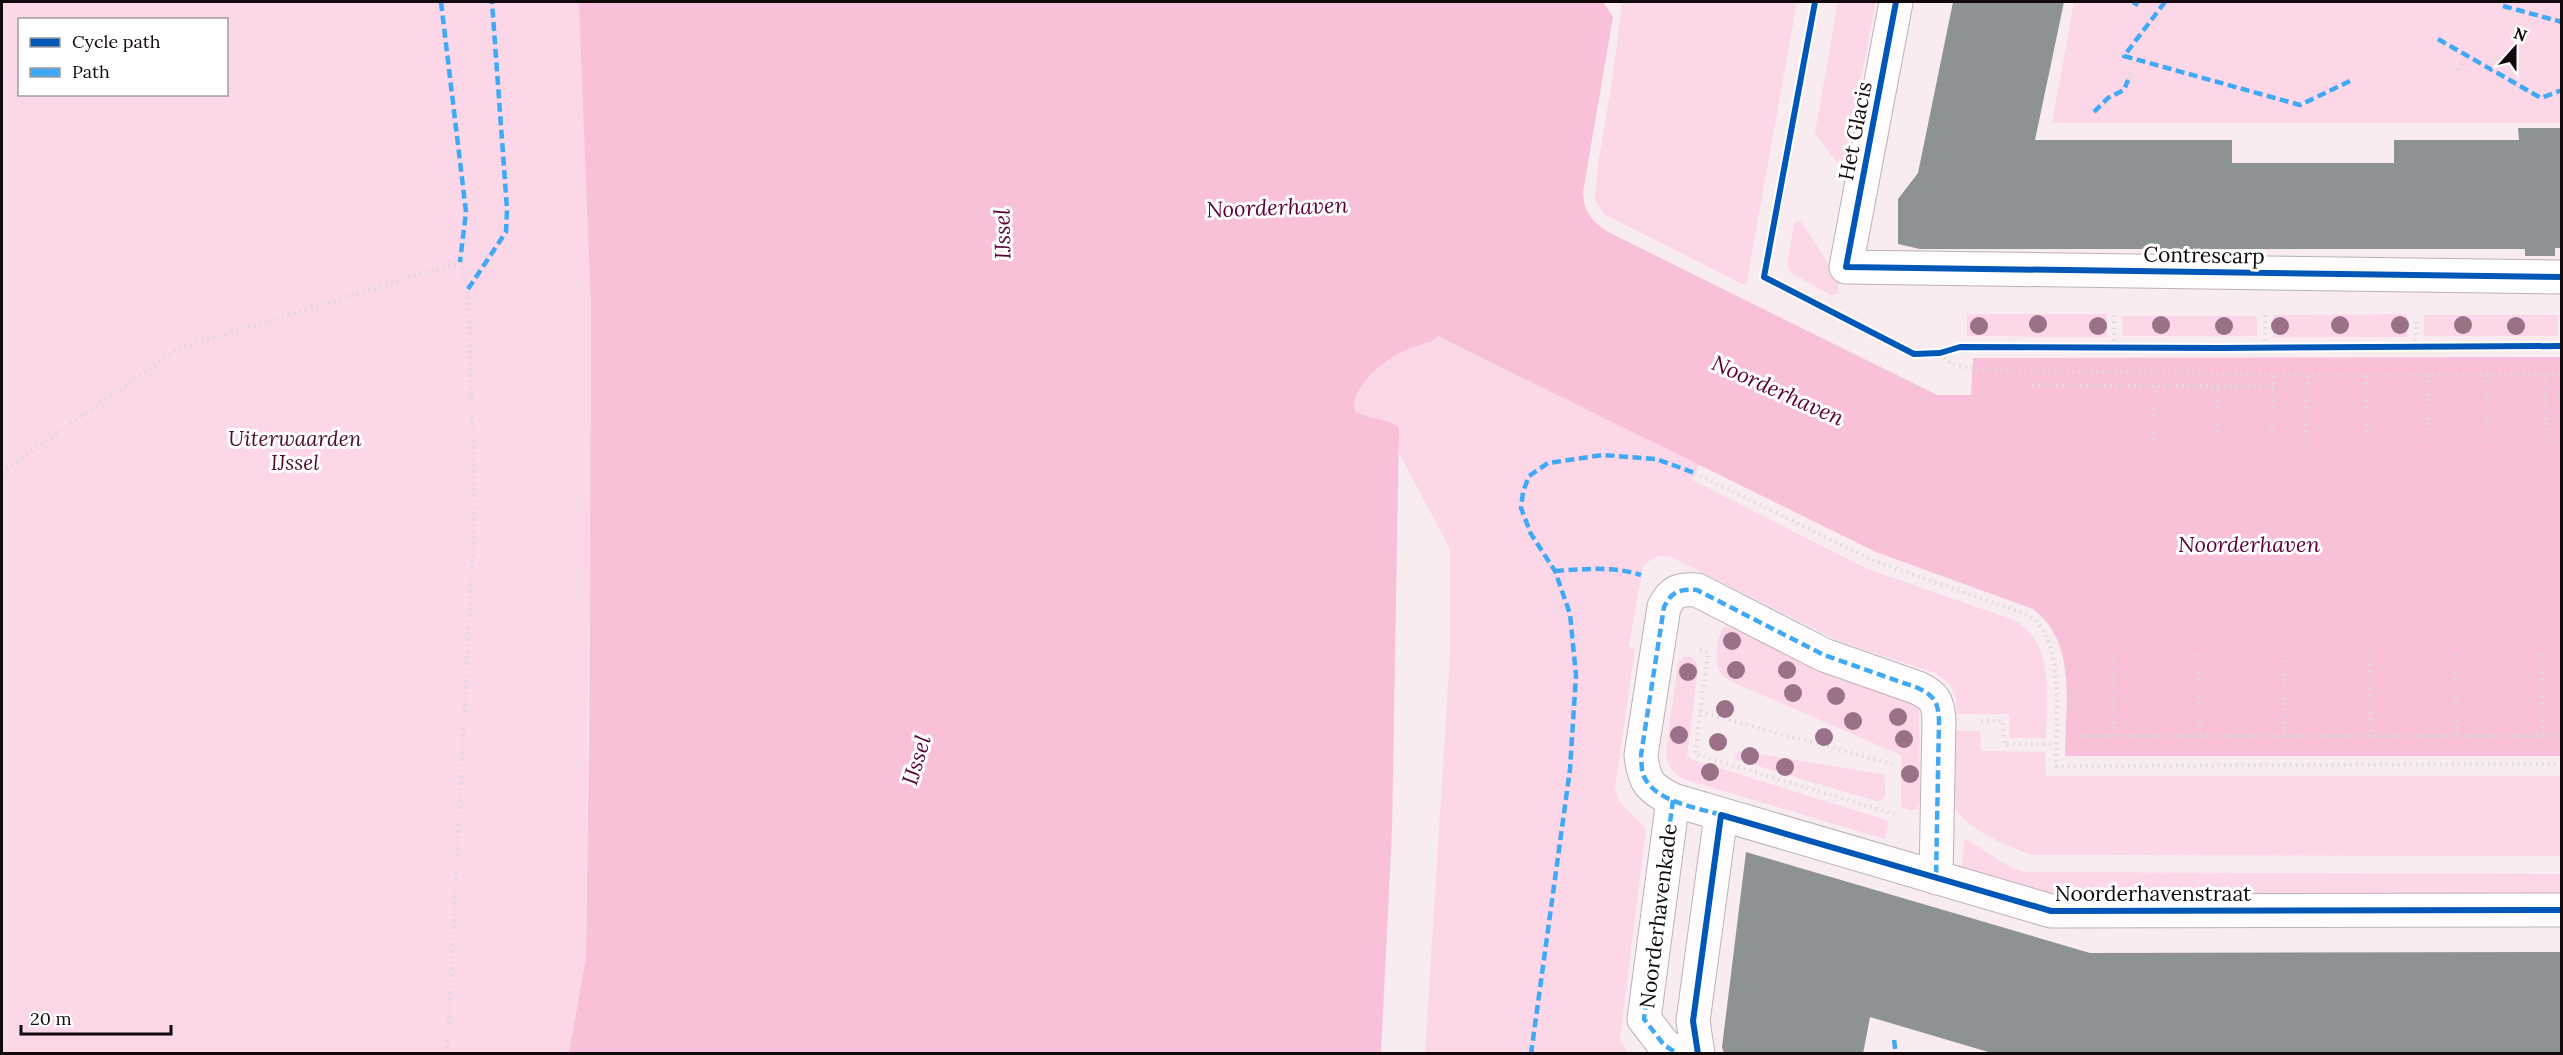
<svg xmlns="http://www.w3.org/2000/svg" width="2563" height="1055" font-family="Lora,serif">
<rect width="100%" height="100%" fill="#f8ecf1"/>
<!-- green -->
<path fill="#fbd7e7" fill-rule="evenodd" d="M2 2H580L591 309 586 957 569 1053H2ZM20 20H226V94H20Z
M1622 2H1797L1746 286 1604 214 1595 200 1598 164 1613 75Z
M1838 2H1876L1844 165 1841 168 1815 133Z
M2074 2H2561V123H2052Z
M1797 221 1801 222 1839 279 1838 293 1834 295 1829 294 1793 274 1787 265 1794 223Z
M1967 314H2107V337L1967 336Z
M2407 314V337H2273V315Z
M2424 315H2558V336H2424Z
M2122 316H2257V336H2123Z
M1438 335 1699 465 1692 480 1867 569 2014 620C2056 645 2046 696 2046 738H2010L2009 714H1957L1955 697 1950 684 1935 673 1838 641 1671 557C1658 554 1652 557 1643 567L1629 646 1635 649 1615 788 1620 802 1646 829 1620 1039 1627 1053H1425L1450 655V549L1399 453V428C1388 417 1368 420 1355 411 1349 386 1387 358 1408 349 1418 345 1431 344 1438 335Z
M1725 626 1731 627 1837 678 1919 705 1920 802 1917 809 1909 810 1901 807V755L1732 682C1726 678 1720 675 1718 668 1715 658 1717 633 1725 626Z
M1684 657H1692L1696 662 1698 670 1687 756 1693 760 1889 821 1885 839 1683 779C1672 771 1667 766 1666 752L1678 662Z
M1951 731H1980L1981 751 2045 752 2046 776H2561V856L2032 855C2008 847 1956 826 1951 797 1948 776 1951 752 1951 731Z
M1740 751 1882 774 1885 777V797L1882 801H1876L1738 760 1734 758Z
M1964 840H1967L2010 867 2024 872 2561 874 2562 894 2045 893 1962 869Z"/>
<!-- water -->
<path fill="#f9c0d9" d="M579 2H1603L1613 17 1583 192C1584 213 1592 222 1610 233L1937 395H1971L1973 358 2561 357V756H2065C2065 706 2078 643 2033 609L1876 552 1438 336C1431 344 1418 345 1408 349 1387 358 1349 386 1355 411 1368 420 1389 417 1399 428L1392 830 1381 1053H569L586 957 589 733 591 309Z"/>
<!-- building -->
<path fill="#8d9394" d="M1953 2H2064L2035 140H2232V163H2394V140H2519L2518 128H2562V248H2555V256H2525V249H1920L1898 244V199L1918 173Z
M1746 852 2090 953 2562 952V1054H1995L1870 1017 1863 1054H1724L1722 1047Z"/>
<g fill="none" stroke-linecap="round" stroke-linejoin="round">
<defs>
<path id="minor" d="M1896 2 1846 267 2562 277
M1673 800 1644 1019 1664 1045 1678 1054
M1936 878 1939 720C1938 701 1934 696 1918 688L1824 655 1697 590C1679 589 1672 591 1664 607L1641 755C1644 782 1649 788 1673 800L2051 911 2562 910
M1698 1054 1693 1021 1721 815"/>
</defs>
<!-- minor casing -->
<use href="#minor" stroke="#bcb2b6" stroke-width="35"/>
<!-- path -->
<path stroke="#dedadc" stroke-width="4" stroke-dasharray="1.5 4.5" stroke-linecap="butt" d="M2138 5 2156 14
M2458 70 2466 55
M2128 80 2133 59
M2558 91 2562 103
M2265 315V347
M2114 347V315
M2415 347 2416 317
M1940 353 1951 364 1980 370 2366 376 2562 374
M2427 375V444
M2487 375 2488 444
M2545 375 2547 443
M2366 376 2367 444
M2032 385 2273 387
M2217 438 2218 386
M2153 440 2156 386
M2272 444 2273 374
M2306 444 2307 375
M2 472 177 349 460 262 468 289 475 507 447 1054
M1695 473 1874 561 2020 612C2025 614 2032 617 2036 621 2065 650 2055 726 2056 766L2562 764
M1700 650 1708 652 1695 754 1894 814
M2370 652 2371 736
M2198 654 2200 736
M2455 654 2457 736
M2541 654 2543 736
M2113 655 2114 736
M2283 655 2285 736
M1700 712 1892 764
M1981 721H2003L2004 744H2055
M2080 736H2562"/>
<!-- minor -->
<use href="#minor" stroke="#fefcfd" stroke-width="33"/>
<!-- quiet -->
<path stroke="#3fa9f5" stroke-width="4.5" stroke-dasharray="9 4.5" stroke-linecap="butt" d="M441 2 466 212 460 262
M2133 2 2138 5
M2165 2 2124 56 2300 105 2350 81
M2503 6 2562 22
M2438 39 2541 98 2562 90
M2094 112 2108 98 2124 90 2128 80
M468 289 506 232 507 209 492 2
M1555 571C1585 569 1613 566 1641 575
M1673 800 1644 1019 1664 1045 1678 1054
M1721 815C1696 807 1653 802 1643 774 1641 769 1642 761 1641 755L1664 607C1672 591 1679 589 1697 590L1824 655 1918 688C1934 696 1938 701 1939 720L1936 878
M1894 1040 1896 1054
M1531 1054 1570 769 1576 675 1570 614 1555 571 1531 534 1521 508 1523 492 1529 476 1548 463 1603 455 1656 459 1695 473"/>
<defs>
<path id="cycleway" d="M1815 2 1764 277 1914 354 1940 353 1960 347 2220 348 2562 346
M1896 2 1846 267 2562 277
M1698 1054 1693 1021 1721 815 2051 911 2562 910"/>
</defs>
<!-- cycleway casing -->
<use href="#cycleway" stroke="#fff" stroke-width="10"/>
<!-- cycleway -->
<use href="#cycleway" stroke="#0057b8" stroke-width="6"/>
</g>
<!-- trees -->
<g fill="#9a7187">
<circle cx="2038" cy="324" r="9"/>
<circle cx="2161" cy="325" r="9"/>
<circle cx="2340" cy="325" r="9"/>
<circle cx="2400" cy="325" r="9"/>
<circle cx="2463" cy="325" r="9"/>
<circle cx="1979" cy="326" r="9"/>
<circle cx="2098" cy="326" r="9"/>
<circle cx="2224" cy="326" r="9"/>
<circle cx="2280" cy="326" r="9"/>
<circle cx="2516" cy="326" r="9"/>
<circle cx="1732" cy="641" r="9"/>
<circle cx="1736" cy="670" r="9"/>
<circle cx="1787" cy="670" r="9"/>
<circle cx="1688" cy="672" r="9"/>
<circle cx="1793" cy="693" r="9"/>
<circle cx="1836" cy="696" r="9"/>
<circle cx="1725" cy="709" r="9"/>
<circle cx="1898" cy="717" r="9"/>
<circle cx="1853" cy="721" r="9"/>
<circle cx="1679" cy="735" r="9"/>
<circle cx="1824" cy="737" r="9"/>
<circle cx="1904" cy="739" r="9"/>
<circle cx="1718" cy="742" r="9"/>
<circle cx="1750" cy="756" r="9"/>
<circle cx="1785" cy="767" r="9"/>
<circle cx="1710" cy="772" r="9"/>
<circle cx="1910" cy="774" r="9"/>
</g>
<g text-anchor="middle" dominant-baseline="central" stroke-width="6" stroke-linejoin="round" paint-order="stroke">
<!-- street labels -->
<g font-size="21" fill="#12090d" stroke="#fff">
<text transform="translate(1855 131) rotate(-79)">Het Glacis</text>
<text transform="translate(2204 255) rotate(1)">Contrescarp</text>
<text x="2153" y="893">Noorderhavenstraat</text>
<text transform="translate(1658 916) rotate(-83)">Noorderhavenkade</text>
</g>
<!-- park labels -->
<g font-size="21" font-style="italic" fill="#4e0c31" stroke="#fff">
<text x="295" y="438">Uiterwaarden<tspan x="295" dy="24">IJssel</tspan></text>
</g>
<!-- water labels -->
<g font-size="22" font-style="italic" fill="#5d0039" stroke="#fff">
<text transform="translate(1277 207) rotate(-2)">Noorderhaven</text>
<text transform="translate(1002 234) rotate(-91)">IJssel</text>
<text transform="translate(1778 390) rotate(24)">Noorderhaven</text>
<text x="2249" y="544">Noorderhaven</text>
<text transform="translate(916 760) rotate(-73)">IJssel</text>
</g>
</g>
<!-- border -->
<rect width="2563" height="1055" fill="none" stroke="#12090d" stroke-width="6"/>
<!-- legend -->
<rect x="18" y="18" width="210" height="78" fill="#ffffff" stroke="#a09d9e" stroke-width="1.5"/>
<rect x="30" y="38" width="30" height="9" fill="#0057b8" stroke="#a09d9e" stroke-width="1.5"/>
<text x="72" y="48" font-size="18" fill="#12090d">Cycle path</text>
<rect x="30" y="68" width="30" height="9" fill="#3fa9f5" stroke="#a09d9e" stroke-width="1.5"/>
<text x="72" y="78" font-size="18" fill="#12090d">Path</text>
<!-- north arrow -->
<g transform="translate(2515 48) rotate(21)" stroke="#ffffff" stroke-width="4.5" paint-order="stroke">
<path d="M0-4.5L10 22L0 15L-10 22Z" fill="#12090d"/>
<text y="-9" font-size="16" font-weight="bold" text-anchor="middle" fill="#12090d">N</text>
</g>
<!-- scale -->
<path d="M21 1025v9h150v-9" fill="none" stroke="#12090d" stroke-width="3"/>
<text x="30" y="1025" font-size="18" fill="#12090d" stroke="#ffffff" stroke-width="4.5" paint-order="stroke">20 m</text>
</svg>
